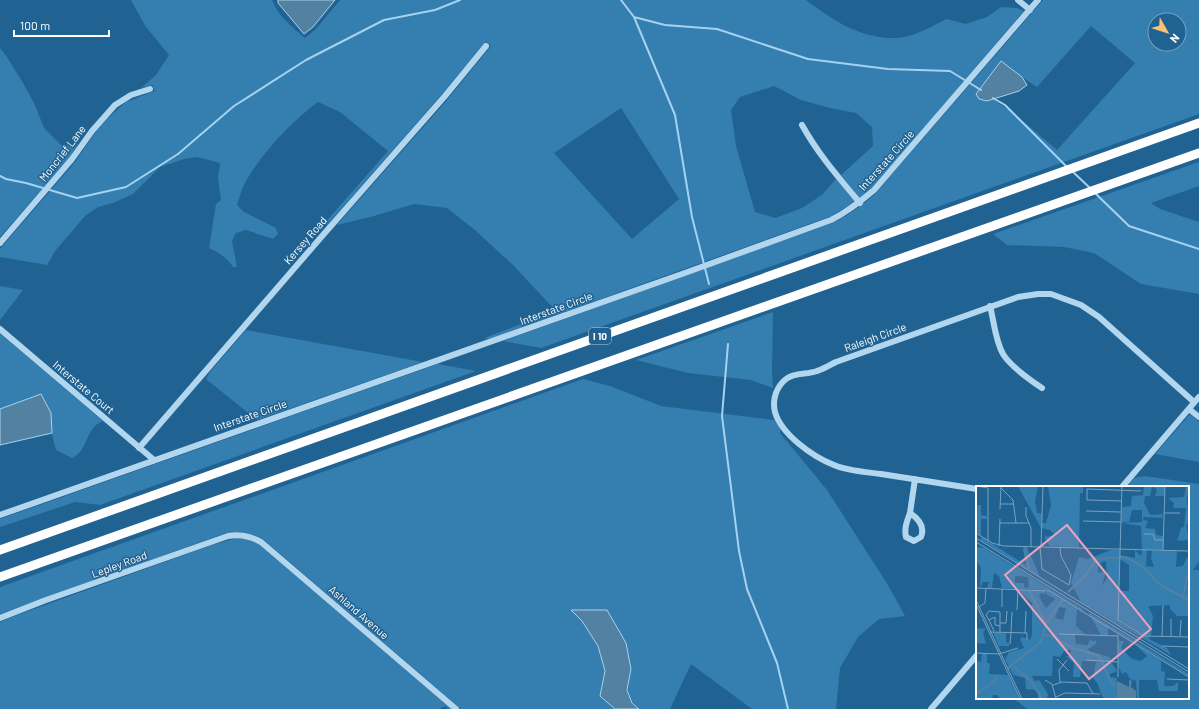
<svg xmlns="http://www.w3.org/2000/svg" width="1199" height="709" font-family="Barlow,sans-serif">
<rect width="100%" height="100%" fill="#206393"/>
<!-- green -->
<path fill="#347eb0" fill-rule="evenodd" d="M131 0H272C278 16 292 27 305 38L316 29 340 0H806C833 20 857 37 892 38 896 38 900 38 904 37 919 34 933 26 946 19L966 24 987 17 1001 7 1017 8 1024 11 897 159 871 188 860 198 841 175 873 146 872 127 856 113 830 108 801 100 774 86 740 97 731 110 736 146 755 212 775 218 802 208 822 195 836 179 855 202 829 217 489 339 484 338 556 311 514 266 475 230 447 208 414 204 374 216 337 225 448 99 491 46 486 41 442 94 327 225H323L388 151 340 112 318 102C293 120 258 157 244 185 241 191 239 199 237 205L244 212 276 228 278 234 273 239 246 230 236 233 232 241 237 267H233C227 258 220 253 209 248L216 204 221 200 218 178 220 163 197 157 184 159 160 167 133 194 113 203 98 207 85 216 55 251 47 265 0 257V249L75 162 95 133 107 119 126 102 155 91 152 85 141 88 156 75 169 55 146 27ZM621 108 679 199 632 239 554 153Z
M1043 0H1199V114L541 348 503 341 832 223C849 215 863 205 876 193ZM1155 20H1179V44H1155ZM1091 26 1135 63 1057 150 1013 113 993 99 986 101 979 99 1001 61 1022 77 1037 87Z
M0 48 7 57 23 83 35 105 44 128 61 145 78 144 70 157 0 237Z
M1199 162V186L1151 203 1160 209 1199 222V294L1141 284 1094 253 1064 247 1007 245 993 234Z
M0 286 23 290 0 320Z
M773 312 772 371 773 388 751 380 688 373 636 360Z
M246 330 423 362 257 420 206 379 209 373Z
M0 333 103 421C89 427 89 438 82 449 80 453 76 456 72 458L56 450 52 435 51 413 16 404 0 409Z
M438 364 476 371 100 505 75 502 0 527V519Z
M583 379 610 386 661 406 774 420 780 429V433L827 490 888 585 905 616 879 619 858 637 840 668 836 709H752L691 664 670 709H639C624 696 628 686 631 669L572 610 582 621 598 646 605 671 600 696 615 709H461L263 539C251 533 240 531 226 533L0 614V587Z
M1190 414 1199 422V462L1155 454Z
M1145 476 1199 484V562L1193 570H1199V709H1027L1013 698H1188V487H1127L1134 478Z
M236 538 253 541 259 544 451 709H449L445 706 439 709H0V622L9 618 212 545Z"/>
<!-- water -->
<path fill="#5381a1" stroke="#a6d2ef" d="M278 0H335L313 27 304 34 278 3Z
M1001 61 1022 77 1027 85 1019 91 987 101 979 99 976 94Z
M41 394 51 413 52 433 0 445V409Z
M571 610H607L626 643 631 669 627 690 632 703 639 709H615L600 696 605 671 598 646 582 621Z"/>
<g fill="none" stroke-linecap="round" stroke-linejoin="round">
<!-- stream -->
<path stroke="#a6d2ef" stroke-width="2" d="M621 0 634 17 675 115 692 217 709 284
M634 17 665 25 717 29 808 59 888 69 950 71 981 90
M993 98 1005 105 1067 167
M1072 171 1091 189
M0 176 6 179 26 183 77 198 126 187 178 154 234 106 306 60 384 20 435 10 460 0
M1095 193 1129 226 1199 249
M728 344 722 416 739 551 747 589 777 663 788 709"/>
<!-- minor -->
<path stroke="#b2d6ee" stroke-width="6" d="M1018 0 1030 10
M802 125C818 154 839 178 860 203
M0 243 72 159 92 131 115 105 131 95 150 89
M990 306C994 321 995 340 1003 354 1011 367 1030 380 1042 388
M0 329 154 460
M1189 409 1199 417
M139 448 323 235 445 96 486 46
M1122 487 1199 397
M977 489C945 484 913 479 881 474 866 472 848 471 834 465 813 457 781 434 775 412 772 400 776 387 786 379 795 372 807 375 817 371 824 369 830 365 836 362L1018 297 1038 294H1051L1081 305 1099 317 1194 402
M910 513C919 519 925 527 921 537L914 541 906 537C904 528 907 521 910 513Z
M910 513 915 479
M0 515 682 274 831 220C847 212 860 202 874 190L1038 0
M0 618 46 600 228 536C240 534 250 536 261 542L456 709
M931 709 977 655"/>
<!-- highway -->
<path stroke="#fff" stroke-width="9" d="M0 550 1199 123
M0 577 1199 153"/>
</g>
<g text-anchor="middle" dominant-baseline="central" stroke-width="3" stroke-linejoin="round" paint-order="stroke">
<!-- shield labels -->
<rect fill="#206393" stroke="#bcd0df" stroke-width="1" x="589" y="328" width="22" height="16" rx="3"/>
<g font-size="10" font-weight="bold" fill="#fff">
<text x="600" y="336">I 10</text>
</g>
<!-- street labels -->
<g font-size="11" fill="#fff" stroke="#206393">
<text transform="translate(62 153) rotate(-52)">Moncrief Lane</text>
<text transform="translate(886 160) rotate(-48)">Interstate Circle</text>
<text transform="translate(305 240) rotate(-49)">Kersey Road</text>
<text transform="translate(556 308) rotate(-20)">Interstate Circle</text>
<text transform="translate(875 337) rotate(-20)">Raleigh Circle</text>
<text transform="translate(84 387) rotate(40)">Interstate Court</text>
<text transform="translate(250 415) rotate(-19)">Interstate Circle</text>
<text transform="translate(119 564) rotate(-20)">Lepley Road</text>
<text transform="translate(359 612) rotate(41)">Ashland Avenue</text>
</g>
</g>
<!-- overview -->
<g transform="translate(976 486)">
<rect width="213" height="213" fill="#206393"/>
<path d="M42 0H62L59 15 61 27 66 28 65 42ZM72 0H107V7H104L103 62 74 60 68 51 79 49 74 44 66 42V37H70L75 19ZM168 0H189L188 10H179L181 3 176 1 174 10H169L168 17 174 29 187 28 186 32 168 31 167 34 172 35 169 42 179 43 180 49 187 50V64H166L165 40 145 37 166 36V24H156L153 36H145L146 21 155 20 156 10 167 9ZM210 0H213L211 14 213 38 210 39 213 54 201 55 205 42 208 41 210 22H197L198 17 192 12 208 11ZM0 19H5V29L11 30V33H5V50L0 46ZM5 51 50 79 47 61H51L64 91 5 54ZM0 61 8 62 105 122 108 126 71 104 26 102 23 90 18 87 16 102H11L13 96H7L4 102 5 82 0 74ZM39 90 52 91 53 101 48 102V97H39ZM135 64H144L142 135 166 150 174 151 173 153 191 162 195 169 105 116 95 97 103 71 112 73ZM130 75 131 92 126 100 130 85 122 87V78ZM159 64 165 70 166 64H171L170 80 178 81 175 72 176 65H201L200 81 207 80 211 71 213 77 210 99H213V130H201L194 123V119L172 120 177 130 175 150H169L142 133 143 105H153V79L144 73V69L159 72ZM42 104 70 105 69 108 65 107 63 111 70 122 79 113 70 108 71 105 101 123 100 140 109 148 99 149 100 158 112 159 114 153 117 156 120 154V158L112 163 113 165 133 171 136 176 106 175 104 191H97L98 177 90 170H94L95 164H89L84 171 77 170 76 190H56L58 195 63 194 72 208 71 212 62 213V204L50 203 49 192 37 189 29 173 33 166 48 162 44 153 46 151 54 154 56 149V117ZM83 121 90 122 87 134 79 132ZM112 126 213 188V190L114 130ZM115 131 132 141V149H125ZM0 142 10 143 7 146 10 158 0 157ZM17 146 30 147V156L33 157V160H23ZM143 155H148L145 162 156 173 165 175 171 170 160 159 185 175V185L189 186 188 200H197L202 196V205H183L181 194H163V213H161L160 195 154 193 150 186 146 188 142 180ZM0 168 1 175 5 176 6 168H11V177H14L13 188 32 189 43 213H24L21 209H17L16 213H0ZM120 176 136 177 141 185 134 188V191L141 192 140 213H128L124 205 122 198 117 192Z" fill="#347eb0" fill-rule="evenodd"/>
<path d="M153 194 156 195 155 201 160 205V213H140L141 195 153 201Z" fill="#5381a1"/>
<path fill="none" stroke="#5381a1" stroke-width="2" d="M48 63 53 83M53 105 70 137M92 106 109 90 121 73 149 71 166 80 184 99 213 114M207 111 213 84M68 149 75 150 97 162 121 169 125 173 135 197 140 200M38 181 55 195 66 213M32 182 65 156 70 137 87 114M0 208 18 196 21 190"/>
<path fill="none" stroke="#79a1be" stroke-width="1" d="M1 0 12 2V55M146 0 142 134 168 150 213 151M25 2 37 14 40 37M146 15 111 14V3L165 5M24 18H37M50 21V30L55 42V61M24 23 25 0M110 25 145 26M188 27H204M107 35 145 36M24 37H53M0 47 16 57 28 60 213 65M168 48H177L179 54H187M0 52 213 183M0 56 213 186M23 60 24 33M64 61 66 83 93 99 95 89 85 70 84 62M65 61 67 0M187 64 189 0M0 102 73 105 213 191M0 114 46 213M0 118 44 213M3 121 9 117 10 102M26 121V103M41 124 42 103M10 129 13 125 24 126V146M10 129 13 134 19 131V139L24 140M13 134 18 145M24 137H30L31 125M14 146 51 147V154M35 146 36 126M49 147 50 125M83 148 142 150M186 151 187 119M195 151V133M204 151 205 134M34 158 35 146M186 160 213 161M0 167 23 168 42 162M81 173 93 185M110 174 142 176M142 191V149M191 193 213 194M69 194 76 198 80 213M84 197 83 184 91 174M77 199 86 196 111 197 117 208M80 211 89 207 124 208"/>
<path fill="#e7a3bd" fill-opacity="0.15" stroke="#e7a3bd" stroke-width="2" d="M91 39 175 143 113 193 29 89Z"/>
<rect width="213" height="213" fill="none" stroke="#fff" stroke-width="2"/>
</g>
<!-- north arrow -->
<g transform="translate(1167 32) rotate(129)"><circle r="19" fill="#206393" stroke="#79a1be"/>
<path d="M0-3L7 15L0 10L-7 15Z" fill="#fbc073"/>
<text y="-6" font-size="11" font-weight="bold" text-anchor="middle" fill="#ffffff">N</text>
</g>
<!-- scale -->
<path d="M14 30v6h95v-6" fill="none" stroke="#ffffff" stroke-width="2"/>
<text x="20" y="30" font-size="12" fill="#ffffff" stroke="#206393" stroke-width="3" paint-order="stroke">100 m</text>
</svg>
